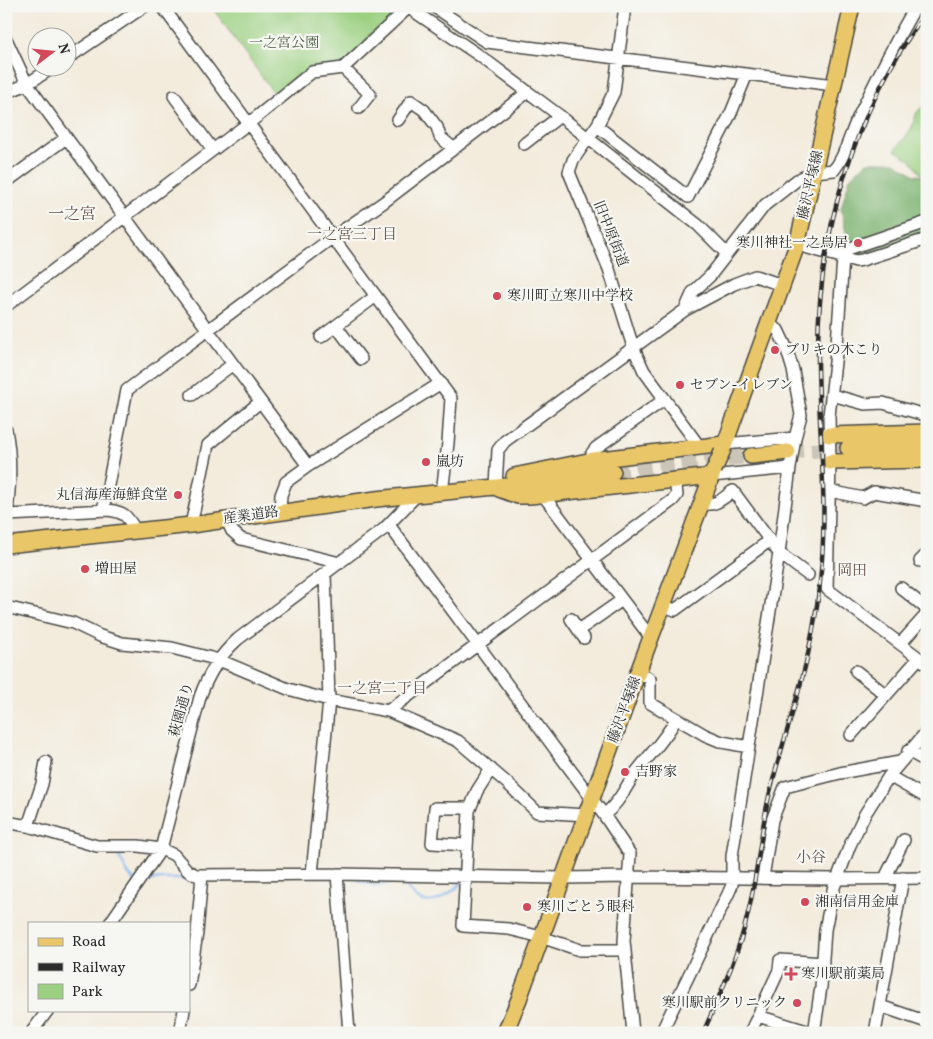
<svg xmlns="http://www.w3.org/2000/svg" width="933" height="1039" font-family="Vollkorn,'Noto Serif JP',serif">
<rect width="100%" height="100%" fill="#f6f6f2"/>
<filter id="ink" filterUnits="userSpaceOnUse"><feTurbulence type="fractalNoise" baseFrequency=".02" numOctaves="2"/><feDisplacementMap in="SourceGraphic" scale="10" xChannelSelector="R" yChannelSelector="G"/><feConvolveMatrix kernelMatrix="1 2 1 2 8 2 1 2 1" color-interpolation-filters="sRGB"/></filter>
<filter id="wash" filterUnits="userSpaceOnUse"><feTurbulence type="fractalNoise" baseFrequency=".0096" numOctaves="4" result="noise"/><feDisplacementMap in="SourceGraphic" scale="20" xChannelSelector="R" yChannelSelector="G"/><feGaussianBlur stdDeviation="1.12" result="paint"/><feColorMatrix in="noise" values="0 0 0 0 0 0 0 0 0 0 0 0 0 0 0 0 0 1.4 0 .05"/><feComposite in="paint" operator="in"/></filter>
<g filter="url(#wash)">
<rect width="100%" height="100%" fill="#f3ebdb"/>
<!-- green -->
<path fill="#9bd081" stroke="#637e56" d="M211 6H408L342 66 310 70 277 98Z
M927 105V175L920 173 913 162 895 150C900 143 908 135 912 127 917 116 913 111 927 105Z"/>
<!-- forest -->
<path fill="#7cb26f" stroke="#546e4d" d="M867 162H895L915 175 927 176V240L867 256 847 238 841 208 850 178Z"/>
<g fill="none" stroke-linecap="round" stroke-linejoin="round">
<!-- stream -->
<path stroke="#82b3ee" stroke-width="2.5" d="M114 851H116L129 875 134 880
M358 880 377 886 397 881 403 882C407 886 411 893 416 897 432 910 450 893 462 883
M144 881 163 879H193"/>
</g>
</g>
<g filter="url(#ink)">
<g fill="none" stroke-linecap="round" stroke-linejoin="round">
<!-- major-tunnel -->
<path stroke="#cbc5b8" stroke-width="15" stroke-dasharray="15 8" stroke-linecap="butt" d="M788 452 848 448
M613 472 751 456"/>
<defs>
<path id="minor" d="M162 6 451 398 448 443 442 493
M433 6 487 42 834 85
M625 6 614 92 598 124 573 160 569 172 609 269 633 347 644 371 699 446
M409 8 480 56 560 116 698 225 727 254
M6 39 27 84 308 466
M68 58 145 6
M343 68 370 94 359 108
M6 93 27 84 52 68
M174 96 213 150
M398 120 411 101 424 110 437 127 440 137 453 148
M597 126 688 197 731 113 747 74
M524 144 560 116
M6 182 66 138
M797 245 856 261 862 260 927 239
M833 254 927 222
M843 258 837 344 829 416 830 462 827 589 927 664
M6 306 258 116 312 72 343 68 410 6
M685 310 693 292 710 276 765 205 797 180 814 172 834 170C846 155 849 137 857 120 875 82 894 43 916 6
M336 326 361 359
M321 337 376 296
M192 395 233 364
M832 395 865 404 883 403 925 415 927 418
M6 430C12 461 10 489 6 520
M724 444 795 438
M593 460 592 453 596 448 665 399
M712 476 790 468
M496 487 498 450 505 441 685 310 734 284 755 276 782 285
M830 491 863 498 874 492 927 501
M543 495 651 638
M702 504C716 506 722 499 733 491L779 553 808 575
M103 510 127 390 333 237 384 202 528 92
M280 512 281 495 286 482 308 466 441 383
M7 515 108 510C125 512 127 516 136 531
M226 519 232 531 241 539 340 563
M191 525 208 445 260 402
M389 525 604 815 630 854 624 941 633 1033
M920 561 927 554
M901 588 927 609
M664 606 675 610 769 541
M6 607 73 623 100 636 122 643 172 648 219 660 288 689 329 700 388 711 458 741 507 783 537 812 586 815
M571 619 584 638
M579 630 622 600
M901 643 927 614
M856 671 886 695
M638 672 650 679V703L705 735 722 742 749 747
M388 711 673 500 677 495 675 479
M851 735 919 658
M908 751 924 760H927
M491 769 477 791 469 811 463 926 509 929 541 937 580 950H625
M889 776 927 798
M604 815C618 804 624 790 634 775 648 756 665 740 676 719
M6 822 28 826 97 846H138L161 849 174 855 188 871 196 875 337 874 562 878 630 877 838 879 927 878
M28 826 42 784 46 762
M466 845 432 843 435 808H470
M312 874 329 700 325 574
M337 874 349 1033
M763 878 772 820 785 787 840 773 900 762
M885 878 904 840
M110 923 161 849 200 697C208 674 220 655 238 639L384 529 417 495
M189 985 197 933 202 875
M880 1006 927 1022
M758 1016 813 1033
M31 1033 48 1010
M180 1033 184 1010
M661 1033 729 892 732 885V856L779 553 790 468 795 438 801 415 793 370 786 347 778 330 768 324
M750 1033 779 970 780 960 823 963
M814 1033 821 987 825 930 833 890 850 845 865 814 889 776 927 731
M875 1033 903 878"/>
<path id="major" d="M829 435 927 432
M848 448 927 445
M722 452 797 245 852 6
M751 456 788 452
M830 462 927 460
M514 476 593 460 724 444
M499 489 518 496H530L712 476
M6 545 191 525 376 499 516 485 613 472
M505 1033 519 999 638 672 714 470"/>
</defs>
<!-- minor casing -->
<use href="#minor" stroke="#494845" stroke-width="14"/>
<!-- major casing -->
<use href="#major" stroke="#494845" stroke-width="18"/>
<!-- minor -->
<use href="#minor" stroke="#fff" stroke-width="11"/>
<!-- major -->
<use href="#major" stroke="#e9c769" stroke-width="15"/>
<defs>
<path id="rail" d="M703 1033C720 994 739 954 748 913 758 873 760 832 770 792 781 746 798 700 808 654 815 622 820 591 822 559 827 491 818 423 818 356 817 232 854 111 927 11"/>
</defs>
<!-- rail casing -->
<use href="#rail" stroke="#2b2b2b" stroke-width="4.5"/>
<!-- rail -->
<use href="#rail" stroke="#f6f6f2" stroke-width="2.5" stroke-dasharray="8" stroke-linecap="butt"/>
<defs>
<path id="major-bridge" d="M714 470 722 452"/>
</defs>
<!-- major-bridge casing -->
<use href="#major-bridge" stroke="#494845" stroke-width="18" stroke-linecap="butt"/>
<!-- major-bridge -->
<use href="#major-bridge" stroke="#e9c769" stroke-width="15"/>
</g>
</g>
<!-- markers -->
<g fill="#d1495b" stroke="#f6f6f2" stroke-width="2">
<circle cx="858" cy="243" r="5"/>
<circle cx="497" cy="296" r="5"/>
<circle cx="775" cy="350" r="5"/>
<circle cx="680" cy="385" r="5"/>
<circle cx="426" cy="462" r="5"/>
<circle cx="178" cy="495" r="5"/>
<circle cx="85" cy="569" r="5"/>
<circle cx="625" cy="772" r="5"/>
<circle cx="805" cy="902" r="5"/>
<circle cx="527" cy="907" r="5"/>
<path d="M788.5 966.5h5v5h5v5h-5v5h-5v-5h-5v-5h5z"/>
<circle cx="797" cy="1003" r="5"/>
</g>
<g text-anchor="middle" dominant-baseline="central" stroke-width="4.5" stroke-linejoin="round" paint-order="stroke">
<!-- park labels -->
<g font-size="14" fill="#4d5d45" stroke="#f6f6f2">
<text x="284" y="43">一之宮公園</text>
</g>
<!-- street labels -->
<g font-size="14" fill="#2b2b2b" stroke="#f6f6f2">
<text transform="translate(811 185) rotate(-77)">藤沢平塚線</text>
<text transform="translate(610 234) rotate(68)">旧中原街道</text>
<text transform="translate(251 516) rotate(-8)">産業道路</text>
<text transform="translate(182 710) rotate(-74)">萩園通り</text>
<text transform="translate(625 710) rotate(-70)">藤沢平塚線</text>
</g>
<!-- poi labels -->
<g font-size="14" fill="#2b2b2b" stroke="#f6f6f2" text-anchor="start">
<text x="848" y="243" text-anchor="end">寒川神社一之鳥居</text>
<text x="507" y="296">寒川町立寒川中学校</text>
<text x="785" y="350">ブリキの木こり</text>
<text x="690" y="385">セブン-イレブン</text>
<text x="436" y="462">嵐坊</text>
<text x="168" y="495" text-anchor="end">丸信海産海鮮食堂</text>
<text x="95" y="569">増田屋</text>
<text x="635" y="772">吉野家</text>
<text x="815" y="902">湘南信用金庫</text>
<text x="537" y="907">寒川ごとう眼科</text>
<text x="801" y="974">寒川駅前薬局</text>
<text x="787" y="1003" text-anchor="end">寒川駅前クリニック</text>
</g>
<!-- neighbourhood labels -->
<g font-size="15" fill="#69554d" stroke="#f6f6f2">
<text x="352" y="235">一之宮三丁目</text>
<text x="852" y="571">岡田</text>
<text x="382" y="689">一之宮二丁目</text>
<text x="811" y="858">小谷</text>
</g>
<!-- quarter labels -->
<g font-size="16" fill="#69554d" stroke="#f6f6f2">
<text x="72" y="215">一之宮</text>
</g>
</g>
<!-- margin -->
<rect width="933" height="1039" fill="none" stroke="#f6f6f2" stroke-width="25"/>
<!-- legend -->
<rect x="28" y="922" width="162" height="90" fill="#f6f6f2" stroke="#a5a5a2"/>
<rect x="38" y="938" width="25" height="8" fill="#e9c769" stroke="#a5a5a2"/>
<text x="72" y="946" font-size="15" fill="#2b2b2b">Road</text>
<rect x="38" y="963" width="25" height="8" fill="#2b2b2b" stroke="#a5a5a2"/>
<text x="72" y="972" font-size="15" fill="#2b2b2b">Railway</text>
<rect x="38" y="984" width="25" height="15" fill="#9bd081" stroke="#a5a5a2"/>
<text x="72" y="996" font-size="15" fill="#2b2b2b">Park</text>
<!-- north arrow -->
<g transform="translate(52 52) rotate(74)"><circle r="24" fill="#f6f6f2" stroke="#a5a5a2"/>
<path d="M0-4L9 19L0 12L-9 19Z" fill="#d1495b"/>
<text y="-8" font-size="14" font-weight="bold" text-anchor="middle" fill="#2b2b2b">N</text>
</g>
</svg>
